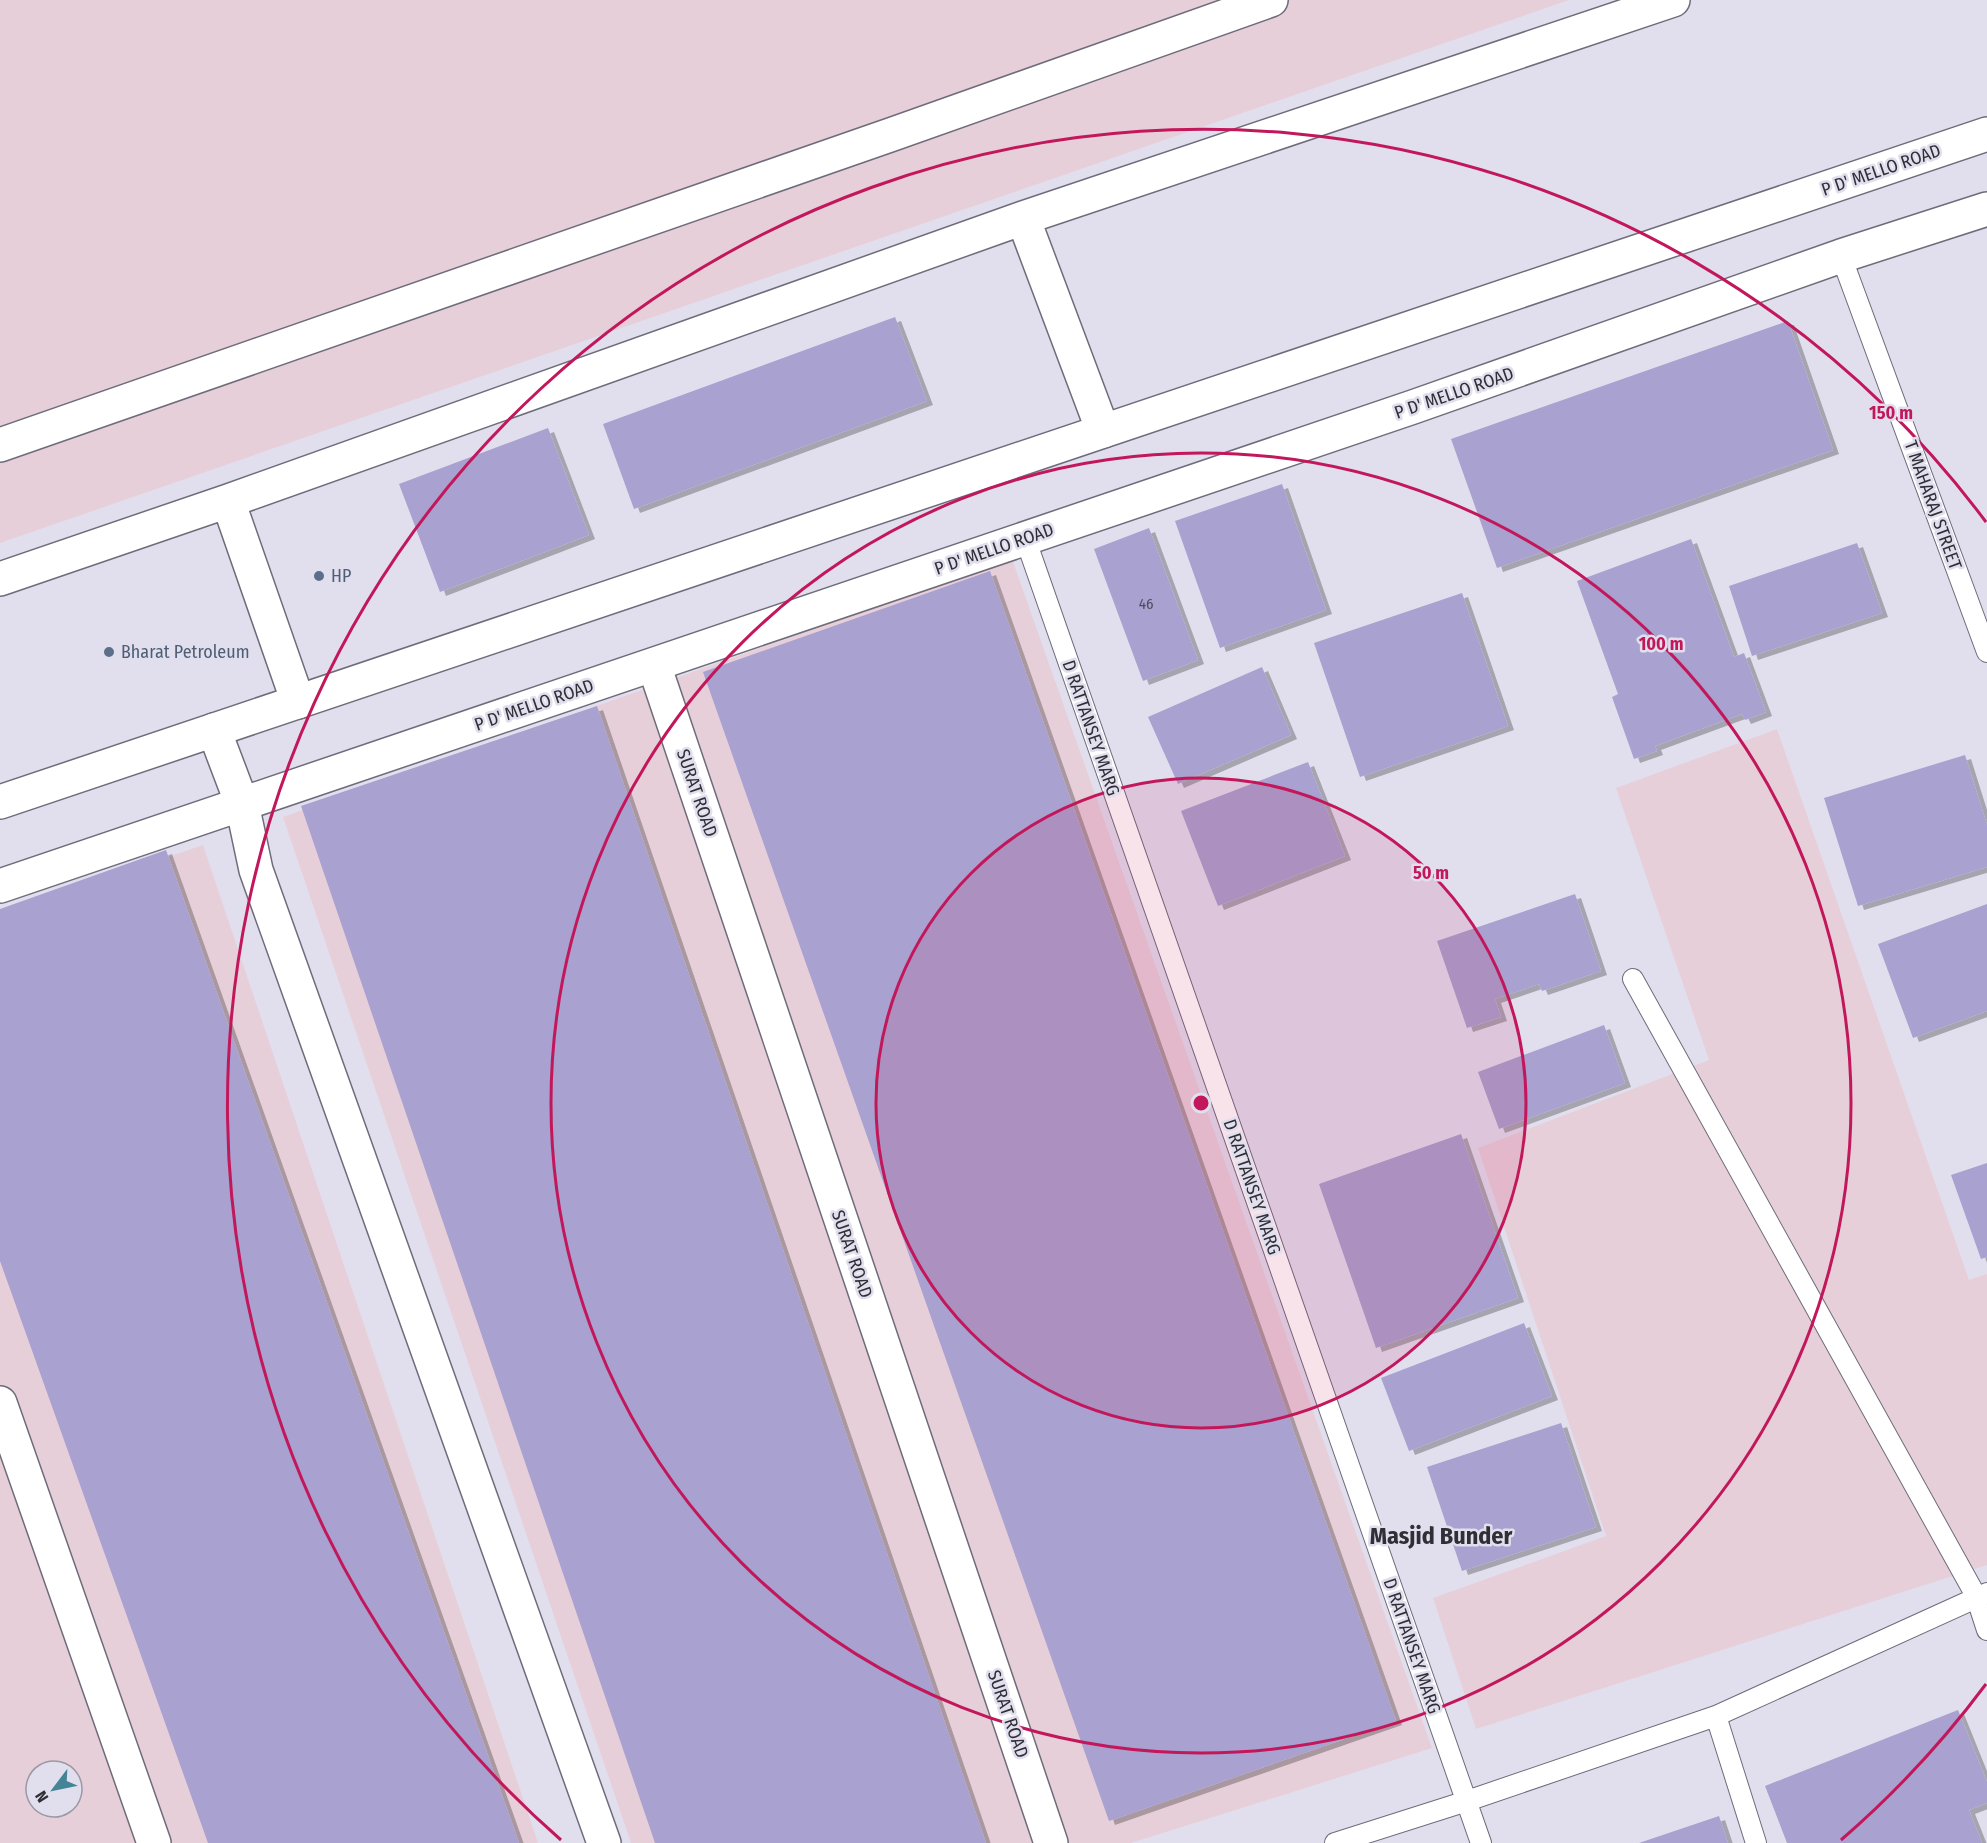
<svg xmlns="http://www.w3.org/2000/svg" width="1987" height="1843" font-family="'Fira Sans Condensed',sans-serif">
<defs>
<filter id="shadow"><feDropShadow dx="6" dy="4" stdDeviation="0" flood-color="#0004"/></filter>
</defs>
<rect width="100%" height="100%" fill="#e1dfee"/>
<!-- industrial -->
<path fill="#e7cfda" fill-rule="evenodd" d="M0 0H1569L0 543Z
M1012 559 1432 1748 1131 1843H631L283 817Z
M1777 729 1969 1280 1987 1274V1565L1476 1729 1433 1598 1606 1536 1478 1148 1709 1060 1616 788Z
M203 845 538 1843H0V915ZM36 1771H72V1807H36Z"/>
<!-- building -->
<path fill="#a9a1cf" filter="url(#shadow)" d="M895 317 927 401 634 509 603 424Z
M1788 321 1833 450 1497 568 1451 439Z
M548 428 589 535 440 592 399 484Z
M1282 484 1326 610 1220 648 1175 521Z
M1149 528 1198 660 1143 681 1094 549Z
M1691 539 1734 657 1744 653 1766 712 1745 720 1742 714 1655 746 1657 751 1634 759 1612 697 1618 694 1577 581Z
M1857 543 1882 613 1752 656 1729 586Z
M990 571 1396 1721 1109 1821 703 672Z
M1462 593 1508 726 1360 777 1314 643Z
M1262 667 1291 735 1178 784 1148 717Z
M597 706 986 1843H655L301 806Z
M1965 755 1987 825V867L1858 906 1824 798Z
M1308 762 1345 856 1218 906 1181 811Z
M166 850 519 1843H208L0 1261V909Z
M1575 894 1601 971 1542 991 1539 984 1495 999 1501 1017 1467 1028 1437 941Z
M1987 904V1011L1913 1038 1878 944Z
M1604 1025 1625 1083 1499 1129 1478 1072Z
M1461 1134 1518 1298 1376 1348 1319 1184Z
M1987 1163V1257L1981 1259 1951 1175Z
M1524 1323 1552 1396 1409 1451 1381 1378Z
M1561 1423 1596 1527 1462 1571 1427 1467Z
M1958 1710 1987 1782V1803L1969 1810 1982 1843H1787L1765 1786Z
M1719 1816 1728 1843H1639Z"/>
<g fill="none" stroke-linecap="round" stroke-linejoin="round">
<defs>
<path id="service" d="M1841 256 1987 652
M1025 538 1481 1843
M1633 979 1976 1596 1987 1630
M1716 1716 1756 1843
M1335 1843 1467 1801 1716 1716 1987 1593"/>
<path id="minor" d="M0 445 893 134 1271 0
M654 665 1051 1843
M0 1403 154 1843"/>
<path id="tertiary" d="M1023 218 1103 431
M228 501 298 702
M0 579 228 501 1023 218 1673 0
M214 730 242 804 256 870 604 1843"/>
<path id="primary" d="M0 802 1987 134
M0 886 1413 407 1841 256 1987 209"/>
</defs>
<!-- service casing -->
<use href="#service" stroke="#6e6c7a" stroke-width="22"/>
<!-- minor casing -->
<use href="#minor" stroke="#6e6c7a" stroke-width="36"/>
<!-- tertiary casing -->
<use href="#tertiary" stroke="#6e6c7a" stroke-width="36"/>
<!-- primary casing -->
<use href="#primary" stroke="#6e6c7a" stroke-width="36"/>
<!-- service -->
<use href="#service" stroke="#fff" stroke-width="20"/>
<!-- minor -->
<use href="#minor" stroke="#fff" stroke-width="33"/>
<!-- tertiary -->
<use href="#tertiary" stroke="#fff" stroke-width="33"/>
<!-- primary -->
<use href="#primary" stroke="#fff" stroke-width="33"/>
</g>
<!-- distance rings -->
<circle cx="1201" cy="1103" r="325" fill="#c2185b" fill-opacity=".12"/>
<g fill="none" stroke="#c2185b" stroke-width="3">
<circle cx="1201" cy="1103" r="325"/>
<circle cx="1201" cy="1103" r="650"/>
<path d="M1986 1684A976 976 0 0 1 1841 1840M561 1840A976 976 0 1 1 1986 522"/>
</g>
<!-- markers -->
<g fill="#5c6f8a" stroke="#e1dfee" stroke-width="2">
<circle cx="319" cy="576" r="6"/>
<circle cx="109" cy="652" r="6"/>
</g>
<g text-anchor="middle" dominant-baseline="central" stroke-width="5" stroke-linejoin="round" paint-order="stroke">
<!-- number labels -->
<g font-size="15" fill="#4e4c5c">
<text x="1146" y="604">46</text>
</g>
<!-- street labels -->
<g font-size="18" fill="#302f35" stroke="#e1dfee">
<text transform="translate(1881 170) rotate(-19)">P D' MELLO ROAD</text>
<text transform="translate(1454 393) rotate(-19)">P D' MELLO ROAD</text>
<text transform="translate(1933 505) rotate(70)">T MAHARAJ STREET</text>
<text transform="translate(994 549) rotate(-19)">P D' MELLO ROAD</text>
<text transform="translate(534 705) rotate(-19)">P D' MELLO ROAD</text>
<text transform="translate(1091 728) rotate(71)">D RATTANSEY MARG</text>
<text transform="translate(697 793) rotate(71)">SURAT ROAD</text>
<text transform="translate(1252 1187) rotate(71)">D RATTANSEY MARG</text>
<text transform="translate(852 1254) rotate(71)">SURAT ROAD</text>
<text transform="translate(1412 1646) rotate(71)">D RATTANSEY MARG</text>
<text transform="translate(1008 1714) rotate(71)">SURAT ROAD</text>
</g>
<!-- service labels -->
<g font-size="18" fill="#4e5e75" stroke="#e1dfee" text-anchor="start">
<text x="331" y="576">HP</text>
<text x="121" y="652">Bharat Petroleum</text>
</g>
<!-- district labels -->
<g font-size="24" font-weight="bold" fill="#302f35" stroke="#e1dfee">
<text x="1441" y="1536">Masjid Bunder</text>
</g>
</g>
<circle cx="1201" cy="1103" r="9" fill="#c2185b" stroke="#e1dfee" stroke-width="3"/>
<g font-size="18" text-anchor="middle" font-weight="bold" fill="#c2185b" stroke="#e1dfee" stroke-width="5" stroke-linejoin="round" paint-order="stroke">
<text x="1891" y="419">150 m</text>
<text x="1661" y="650">100 m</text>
<text x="1431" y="879">50 m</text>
</g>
<!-- north arrow -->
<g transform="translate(54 1789) rotate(238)"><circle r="28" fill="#e1dfee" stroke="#9a99a4" stroke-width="1.5"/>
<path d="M0-4.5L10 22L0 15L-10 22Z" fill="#438496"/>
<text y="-9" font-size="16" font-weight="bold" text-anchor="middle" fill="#302f35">N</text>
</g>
</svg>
